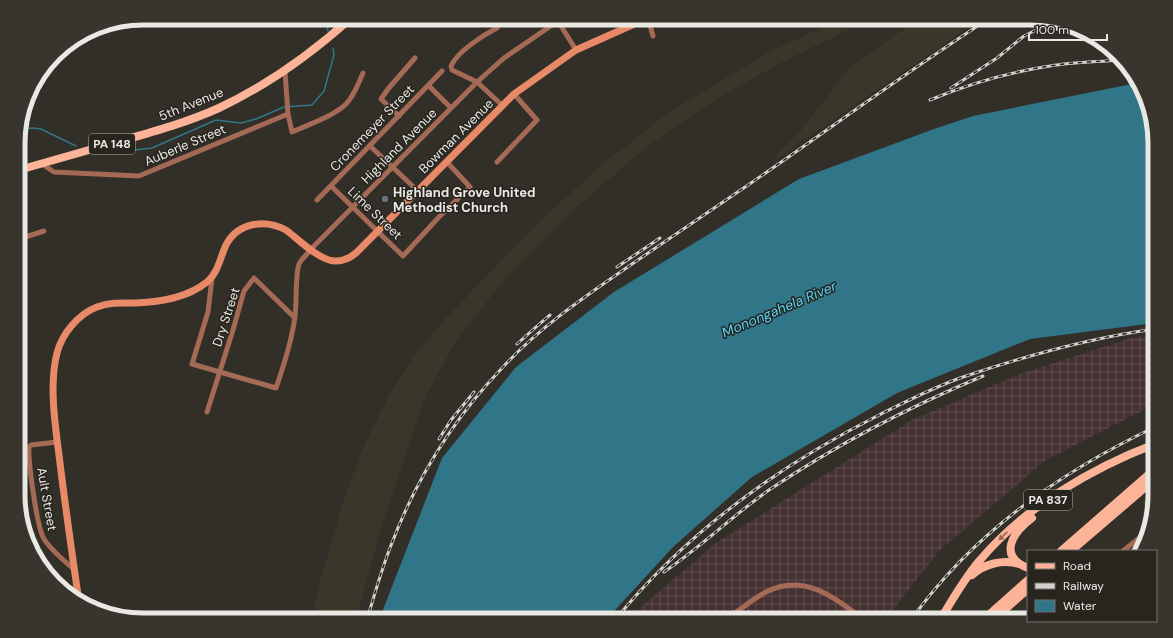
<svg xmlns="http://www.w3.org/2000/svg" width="1173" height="638" font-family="'DM Sans',sans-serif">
<defs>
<pattern id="industrial-grid" width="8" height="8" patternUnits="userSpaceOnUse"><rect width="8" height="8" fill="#453131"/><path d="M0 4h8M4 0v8" fill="none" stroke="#604f4f"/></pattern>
<pattern id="forest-firs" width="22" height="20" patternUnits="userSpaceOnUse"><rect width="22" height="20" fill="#425926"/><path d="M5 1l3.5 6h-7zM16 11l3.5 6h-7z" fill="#5d7145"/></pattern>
</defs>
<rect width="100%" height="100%" fill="#312f28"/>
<!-- built -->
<path fill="#3a3629" d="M843 18H879L850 29 781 63 725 94 644 149 569 214 500 285 456 341 426 396 379 536 356 620H312L319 584 344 499 362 450 388 397 413 357 445 319 536 225 601 165 671 111 771 51Z
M920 18H982L776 159 774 157 799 133 851 66Z"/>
<!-- industrial -->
<path fill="url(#industrial-grid)" d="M1155 336V404L1046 460 940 550 885 620H626L716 543 912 420 1020 374 1134 337Z"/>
<!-- forest -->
<path fill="url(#forest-firs)" d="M1155 495V503L1150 518 1143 502Z"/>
<!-- water -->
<path fill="#317589" d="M1137 83 1155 134V323L1030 339 897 393 752 477 673 547 606 620H379L442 458 516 367 614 292 799 179 934 129 973 116Z"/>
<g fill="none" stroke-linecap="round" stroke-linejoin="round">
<!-- stream -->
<path stroke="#317589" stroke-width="1.5" d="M326 18 328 31
M19 129 33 128 41 129 76 146
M106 153 152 148 216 120 241 123 256 119 284 107 312 105 324 91 334 55 333 48"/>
<!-- minor -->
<path stroke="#a56a55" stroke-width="5" d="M556 18 576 50
M648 18 653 36
M497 28C483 35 457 52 451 66L452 70 477 82 503 106
M285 72 288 114 292 132C308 125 334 116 346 104 354 96 358 84 363 73
M429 86 451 108
M399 116 381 99 388 89 415 58
M370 146 418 191
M497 162 537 120 514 94
M42 164 54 172 139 176 288 114
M331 186 403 256 439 217 470 187 447 162
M317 200 442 71
M19 239 44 231
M212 278 208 312 192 364 276 388C284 365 292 341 295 316 297 302 295 276 299 264 301 259 308 254 311 249L477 82 504 58 558 21 564 18
M207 412 233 330 244 291 254 278 295 318
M57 442 31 445 29 447C28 462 37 528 44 539 52 551 64 561 75 570
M1123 551 1143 535
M725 620C739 611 752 599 766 592 804 572 835 598 864 620"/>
<!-- secondary -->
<path stroke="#e88967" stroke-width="7" d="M79 602C72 553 65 505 59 455 55 424 49 384 57 353 62 334 78 314 97 307 110 302 123 303 136 303 161 302 187 298 207 282 218 273 220 258 226 245 238 222 265 219 286 230 298 239 321 262 336 261 344 261 350 258 356 253L514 94 576 50 648 18"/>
<!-- primary -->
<path stroke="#fcb398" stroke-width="8" d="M19 170C54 160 89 150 124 140 156 131 188 122 219 108 268 85 311 54 351 18
M1061 551 1155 469
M1071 551 1155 479
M1028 568C997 556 1013 532 1032 518
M972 575C984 564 1003 559 1019 564
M940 620C953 599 965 577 981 559 1025 507 1092 468 1155 444
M983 620 1028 580
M993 620 1028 589"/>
<defs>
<path id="rail" d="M951 88 997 58 1024 36 1050 23
M930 100C968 84 1010 72 1050 66 1073 62 1097 62 1120 60
M617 267 660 238
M517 344 536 327 550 315
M439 439 451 420 474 392
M664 572C701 547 732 516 769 490 836 445 909 407 983 376
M367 620C374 596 381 571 390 548 415 481 454 418 503 367 541 326 587 295 632 264 672 237 711 210 751 183 831 128 909 70 990 18
M615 620C686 533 780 465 879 415 907 401 934 387 963 377 1025 356 1090 338 1155 329
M911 620C972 534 1060 472 1155 427"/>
</defs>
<!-- rail casing -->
<use href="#rail" stroke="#d2d1cc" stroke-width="3"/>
<!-- rail -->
<use href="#rail" stroke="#27251e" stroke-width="1.5" stroke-dasharray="4.5" stroke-linecap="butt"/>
</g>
<!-- one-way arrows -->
<defs><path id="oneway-solid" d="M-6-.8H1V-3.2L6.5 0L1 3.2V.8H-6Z"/></defs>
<use fill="#926c5b" href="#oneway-solid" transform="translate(1003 536) rotate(137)"/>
<!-- markers -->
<circle fill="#6b7280" stroke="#27251e" stroke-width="1.5" cx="385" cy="199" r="4"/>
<g text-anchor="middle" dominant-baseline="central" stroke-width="3" stroke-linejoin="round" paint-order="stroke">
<!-- shield labels -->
<g fill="#27251e" stroke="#afaea8" stroke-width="1">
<rect x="89" y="134" width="46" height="20" rx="3"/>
<rect x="1024" y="490" width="48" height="20" rx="3"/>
</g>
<g font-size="12" font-weight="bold" fill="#e9e8e3">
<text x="112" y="144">PA 148</text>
<text x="1048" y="500">PA 837</text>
</g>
<!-- street labels -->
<g font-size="13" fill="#e9e8e3" stroke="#27251e">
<text transform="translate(191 104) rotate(-22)">5th Avenue</text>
<text transform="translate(372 128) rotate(-46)">Cronemeyer Street</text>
<text transform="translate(456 136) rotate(-45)">Bowman Avenue</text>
<text transform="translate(185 145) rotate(-23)">Auberle Street</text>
<text transform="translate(399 146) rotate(-45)">Highland Avenue</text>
<text transform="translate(375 213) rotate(44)">Lime Street</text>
<text transform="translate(226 317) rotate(-72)">Dry Street</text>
<text transform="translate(47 499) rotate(80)">Ault Street</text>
</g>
<!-- poi labels -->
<g font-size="13" font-weight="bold" fill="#e9e8e3" stroke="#27251e" text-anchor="start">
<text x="393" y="192">Highland Grove United<tspan x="393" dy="15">Methodist Church</tspan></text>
</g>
<!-- water labels -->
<g font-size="14" font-style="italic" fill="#55d6fb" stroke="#27251e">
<text transform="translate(779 309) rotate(-23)">Monongahela River</text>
</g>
</g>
<!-- crop -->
<path d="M0 0H1173V638H0ZM143 25H1030A118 118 0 0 1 1148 143V495A118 118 0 0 1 1030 613H143A118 118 0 0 1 25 495V143A118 118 0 0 1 143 25Z" fill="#37352e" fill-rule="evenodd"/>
<path fill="none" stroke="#e9e8e3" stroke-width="5" d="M143 25H1030A118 118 0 0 1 1148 143V495A118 118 0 0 1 1030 613H143A118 118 0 0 1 25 495V143A118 118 0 0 1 143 25Z"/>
<!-- legend -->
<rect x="1027" y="550" width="130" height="72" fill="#27251e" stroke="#75736d"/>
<rect x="1035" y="563" width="20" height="6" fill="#fcb398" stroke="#75736d"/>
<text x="1063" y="570" font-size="12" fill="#e9e8e3">Road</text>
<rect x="1035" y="583" width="20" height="6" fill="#d2d1cc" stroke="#75736d"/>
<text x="1063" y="590" font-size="12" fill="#e9e8e3">Railway</text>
<rect x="1035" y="600" width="20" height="12" fill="#317589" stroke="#75736d"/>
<text x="1063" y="610" font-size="12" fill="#e9e8e3">Water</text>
<!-- scale -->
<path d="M1029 34v6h78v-6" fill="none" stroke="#e9e8e3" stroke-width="2"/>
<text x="1035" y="34" font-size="12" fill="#e9e8e3" stroke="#27251e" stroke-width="3" paint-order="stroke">100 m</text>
</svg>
